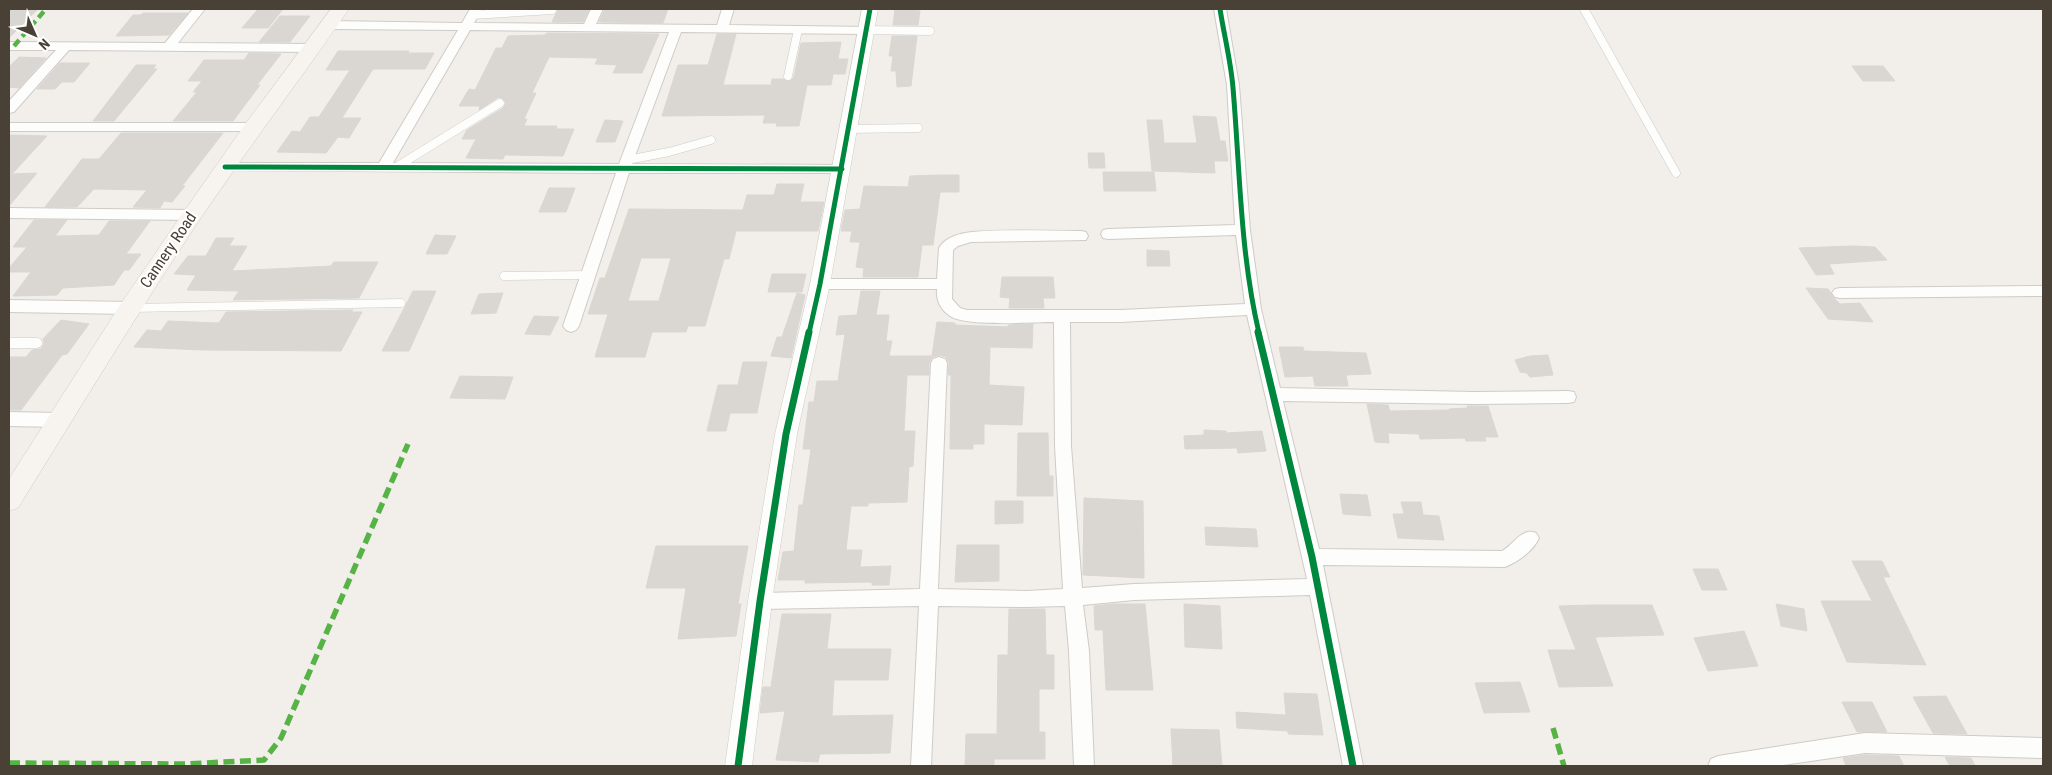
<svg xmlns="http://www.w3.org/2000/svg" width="2052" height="775" font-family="'Roboto Condensed',sans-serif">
<rect width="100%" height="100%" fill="#f2efeb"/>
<!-- building -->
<path fill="#dad6d2" stroke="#dad6d1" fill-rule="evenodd" d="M9 9H38L9 38Z
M258 9H283L268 28H242Z
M558 9H589L583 22H552Z
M605 9H668L663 23 599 22Z
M895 9 920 11 918 25H893Z
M143 13H188L169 35 116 36 133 15H141Z
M280 16H310L290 42H259Z
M547 33 659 34 642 73H613L617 65 595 64 598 58 549 57 532 93H536L524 119H527L524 126H557L556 129H574L563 156 505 155 503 159 466 158 476 139H462L467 130 503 108 506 103 504 100 499 97 479 110 480 106H459L469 89 475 90 496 48H502L508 36 545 35Z
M717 34H736L723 85H771L772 79H783L790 81 794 77 801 43 841 42 838 59H848L845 74H833L831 85H807L799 126H776L777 123H763L765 115 662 116 678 65H708Z
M892 36H917L911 86 897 87 896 71H891L893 56H889Z
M338 51H409L408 53H434L425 69H373L342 118H361L349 138 338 137 326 153 277 152 292 131 300 132 310 117H319L350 70H326Z
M249 53 281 54 257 85H260L233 121H173L197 92H193L202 81H188L204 60H244Z
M19 57 46 58 19 88 9 87V67Z
M60 63H90L74 82H62L55 89H37Z
M136 65H156L153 69H157L114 121H93Z
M1852 66H1883L1895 81H1863Z
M1193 116 1216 117 1220 141H1225L1228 161H1214L1215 173 1152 171 1147 120H1162L1164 143H1197Z
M605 120 623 121 615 142H596Z
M121 133H223L182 186H185L172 202 164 201 160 208 133 207 147 190 94 189 77 207H45L82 159H99Z
M9 135 47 136 12 174 37 173 9 206Z
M1088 153H1104L1105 168H1089Z
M1103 172H1154L1156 191H1104Z
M942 175H959V192H940L933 245H922L918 277H863L864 268 856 267 860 242H850L852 231H841L845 210 860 209 864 186 908 187 910 176Z
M777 184H804L800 202H824L818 231H736L729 259H724L705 326H688L686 332H652L645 357H595L608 314H588L600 278H605L629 209 743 210 747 195H774ZM641 258H671L659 301H628Z
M549 188H575L566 212H539Z
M34 220H67L55 236 99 235 109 221H150L126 254H141L129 270H124L114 285 63 288 57 295 13 296 31 272H9V268L27 247H13Z
M435 235 456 236 447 254H426Z
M216 238H234L229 246H247L232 271 331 266 334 262H378L359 298 233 300 239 291 187 290 196 275 174 274 188 256H206Z
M1852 246 1875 247 1887 260 1829 264 1834 274 1816 275 1799 248Z
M1147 250 1169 251 1170 266H1147Z
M772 274H806L802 292H768Z
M1002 277H1053L1055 298H1043L1044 308H1009L1010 298 1000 297Z
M1806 288 1828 289 1834 298 1840 304 1860 303 1873 322 1828 319Z
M413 291H436L409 351H382Z
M861 291H880L876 315H889L886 341H892L889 356H932L937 322 955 323V325L1008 327V325L1033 324 1032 348 990 347 989 385 1024 387 1022 425 984 424V444H973V449H950L951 381V375H948L949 363 946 357 940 355 932 357 929 363V375H907L904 431H915L913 466 909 467 907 502 868 503V506H851L846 550H862L860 567 891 566 889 585H872V582L805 583V580H778L783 552 794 551 799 505H803L811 449H803L809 402H814L817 381H838L845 334 836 335 839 316 857 315Z
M503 293 496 313 471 314 479 294Z
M797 293 805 295 791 358 771 356 777 337H782Z
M353 310 351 312H362L341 351 204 350 134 347 147 330 161 331 168 321 219 323 226 312Z
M534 316 559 317 550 335 525 334Z
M61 320 89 324 67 354 62 355 21 410H9V357H26L32 350 41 349 44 343 43 339Z
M1279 347H1303L1304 351 1366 353 1371 374 1346 375 1348 386H1315L1313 376 1285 377Z
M1548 355 1553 375 1530 377 1527 373 1520 372 1515 360 1530 356Z
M743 362H767L757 413H730L726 431H707L718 385H738Z
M460 376 513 377 505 399 450 398Z
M1367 404 1388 405 1390 411 1449 410V409L1468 408 1467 406H1488L1498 437H1485L1486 441H1466L1465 438 1420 439 1419 434 1388 433 1389 443 1375 442Z
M1204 430 1226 431V433L1262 431 1266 451 1238 453 1237 448 1185 449 1184 436 1204 435Z
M1018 433H1048L1049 476H1053V496H1017Z
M1340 494 1367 495 1371 516 1343 514Z
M1084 498 1143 501 1144 578 1083 575Z
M995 501H1023V523L995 524Z
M1401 502H1421L1423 515 1439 516 1444 540 1398 538 1393 514H1404Z
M1205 527 1256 529 1258 547 1206 545Z
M957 545H999V581L955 582Z
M656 546H748L738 604H741L736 636 678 639 686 588H646Z
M1852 561H1882L1890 577H1883L1926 665 1847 662 1821 601H1872Z
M1693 569H1718L1727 590H1702Z
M1112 604H1145L1153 690H1106L1103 630H1095L1094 606Z
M1184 604 1220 606 1222 649 1185 647Z
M1776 604 1804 609 1807 631 1781 626Z
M1592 605H1652L1664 635 1595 637 1613 686 1559 687 1548 650H1576L1559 606Z
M1009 609H1045L1046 655H1054V689H1039V732H1045V759H994V766H965L966 734H997L998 655H1008Z
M782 614H831L827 649H891L888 680H834L832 716 893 715 890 753 820 754 818 762 776 760 785 711 760 713 763 687H771Z
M1744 631 1758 666 1708 671 1694 638Z
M1520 682 1530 712 1484 713 1475 683Z
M1284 693 1317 694 1323 735 1288 734V731L1237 728 1236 712 1286 715Z
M1946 696 1967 734 1933 733 1913 697Z
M1842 702H1872L1887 732H1857Z
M1171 729 1219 730 1222 766H1173Z
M1865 755 1899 756 1904 766H1846L1843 758Z
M1945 757 1971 758 1975 766H1950Z"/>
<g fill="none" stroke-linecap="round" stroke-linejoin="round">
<defs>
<path id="service-far1" d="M1584 9 1676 173
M472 15 552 10
M866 30 930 31
M788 76 798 30
M849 129 918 128
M627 160 669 152 711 140
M398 166 500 103
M504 276 588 275
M131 308 401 303"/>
<path id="service" d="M9 343H37"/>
<path id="minor" d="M193 9H205L178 43 310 44 316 48 310 52 69 50 14 112 9 113V101L56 50H9V42L165 43Z
M470 9H482L474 23 584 24 591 9H603L596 24 717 25 722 9H734L729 25 870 27 872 30 870 33 866 34 681 32 632 164 842 165 847 166 849 169 847 172 842 173H629L579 326 576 330 571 332 566 330 563 326 616 173 220 170 218 167 220 164 225 163H379L458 30 329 29 323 25 329 21 462 23ZM470 30 669 32 619 164 393 163Z
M1214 9H1226L1239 85 1250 230 1261 309 1280 388 1474 392 1568 391 1574 392 1576 397 1574 402 1568 403 1474 404 1283 401 1319 549 1502 551C1514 544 1522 527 1536 533L1539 538C1533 551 1518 562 1505 567L1323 565 1363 766H1343L1310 595 1134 600 1083 605 1089 651 1094 766H1074L1069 651 1065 606 1027 607 938 606 931 766H911L919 606 760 609 753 607 751 601 753 595 760 593 920 589 931 363 933 359 939 357 945 359 947 363 938 589 1027 591 1063 589 1055 446 1054 322C1032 322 966 327 950 316 940 309 936 300 937 289H820L815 288 812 284 815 280 820 279H937L939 248C945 237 961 233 972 232 1008 229 1045 231 1081 231L1086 232 1088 236 1086 240 971 242 958 246 953 250 952 299 960 308 967 310H1121L1245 304 1236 235 1108 239 1103 238 1101 234 1103 230 1108 229 1235 225 1227 85ZM1247 315 1307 579 1134 584 1082 588 1071 446 1070 322H1121Z
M9 123H253L260 127 253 131H9Z
M9 208 192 210 197 212 199 215 197 218 192 220 9 218Z
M2043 286V296L1840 298 1835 297 1832 293 1835 289 1840 288Z
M9 300 130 302 135 304 138 308 135 312 130 314 9 312Z
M9 412 59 413 65 415 67 420 65 425 59 427 9 426Z
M1865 733 2043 738V758L1865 753 1777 766H1708L1711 759 1718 756Z"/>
<path id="tertiary" d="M862 9H878L830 284 797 434 772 601 752 766H725L748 601 775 434 810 284Z"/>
<path id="secondary" d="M331 9H349C300 80 248 148 200 219 137 314 78 411 18 508L9 511V479L122 302 185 210 246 123Z"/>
</defs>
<!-- service-far1 casing -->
<use href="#service-far1" stroke="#cfcbc7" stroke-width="9"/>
<!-- service casing -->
<use href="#service" stroke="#cfcbc7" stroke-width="11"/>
<!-- minor casing -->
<use href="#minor" stroke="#cfcbc7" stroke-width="2"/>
<!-- tertiary casing -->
<use href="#tertiary" stroke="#cfcbc7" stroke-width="1"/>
<!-- secondary casing -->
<use href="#secondary" stroke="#d2ccc2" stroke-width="1"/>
<!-- service-far1 -->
<use href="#service-far1" stroke="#fdfdfc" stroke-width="8"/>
<!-- service -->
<use href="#service" stroke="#fdfdfc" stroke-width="10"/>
<!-- minor -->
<use href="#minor" fill="#fdfdfc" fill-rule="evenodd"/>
<!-- tertiary -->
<use href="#tertiary" fill="#fdfdfc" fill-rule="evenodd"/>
<!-- secondary -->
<use href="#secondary" fill="#f7f4ef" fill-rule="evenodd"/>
<!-- quiet-far1 -->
<path stroke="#57b346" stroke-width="4.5" stroke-dasharray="8 4.5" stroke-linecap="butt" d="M14 46 46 9"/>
<!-- quiet -->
<path stroke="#57b346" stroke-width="5.5" stroke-dasharray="11 5.5" stroke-linecap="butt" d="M1553 728 1564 766
M9 763 186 764 264 760 281 738 408 444"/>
<defs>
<path id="cycleway-far1" d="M1220 9C1224 35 1231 62 1233 88 1240 169 1240 253 1259 333
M225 167 842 169
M809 333 820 284 870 9"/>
<path id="cycleway" d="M1258 332 1312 557 1353 766
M738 766 760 601 786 434 809 332"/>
</defs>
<!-- cycleway-far1 casing -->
<use href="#cycleway-far1" stroke="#fff" stroke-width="8"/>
<!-- cycleway casing -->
<use href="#cycleway" stroke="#fff" stroke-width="10"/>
<!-- cycleway-far1 -->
<use href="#cycleway-far1" stroke="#00873e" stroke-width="5"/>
<!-- cycleway -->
<use href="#cycleway" stroke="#00873e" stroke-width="7"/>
</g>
<g text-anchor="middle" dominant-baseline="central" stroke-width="4.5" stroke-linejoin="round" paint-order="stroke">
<!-- street labels -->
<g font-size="16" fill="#494036" stroke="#fff">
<text transform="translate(168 250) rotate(-56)">Cannery Road</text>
</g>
</g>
<!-- border -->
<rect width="2052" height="775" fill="none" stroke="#494036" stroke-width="20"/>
<!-- north arrow -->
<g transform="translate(35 35) rotate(135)" stroke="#ffffff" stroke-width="4" paint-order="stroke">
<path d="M0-4L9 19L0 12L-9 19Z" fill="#494036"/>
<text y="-8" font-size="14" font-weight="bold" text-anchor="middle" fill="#494036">N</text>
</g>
</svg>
